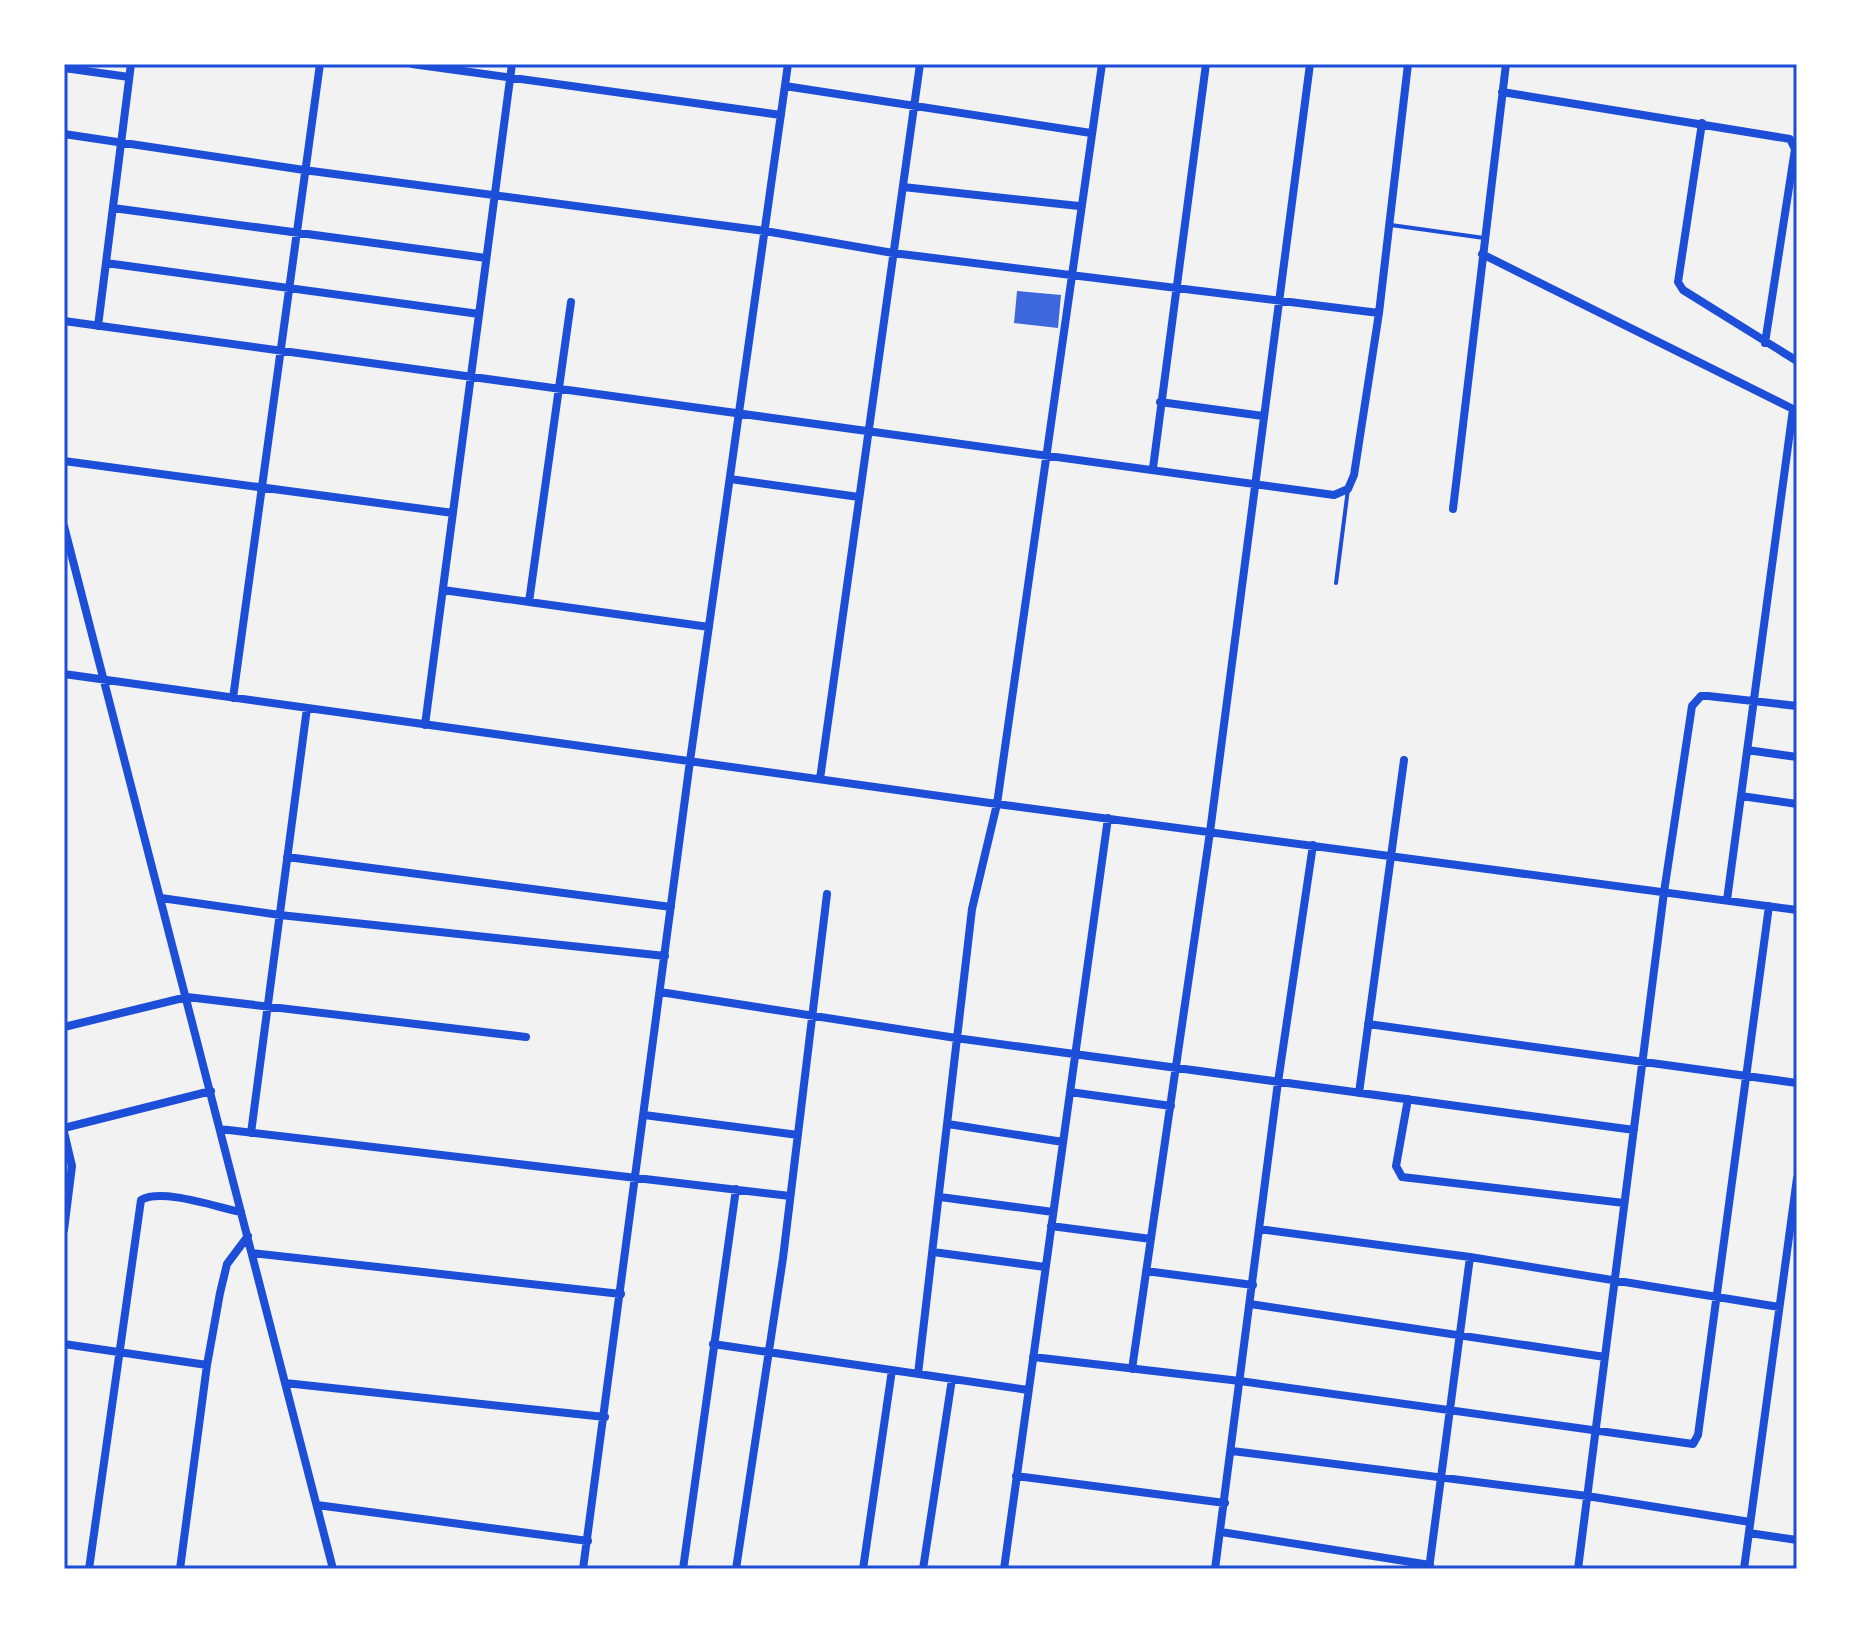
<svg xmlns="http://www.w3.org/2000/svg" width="1861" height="1633" font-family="Overpass,sans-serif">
<rect width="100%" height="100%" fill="#f2f2f2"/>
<!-- building -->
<path fill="#3d67dc" d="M1017 291 1061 295 1058 328 1014 323Z"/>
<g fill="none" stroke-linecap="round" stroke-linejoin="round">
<!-- service -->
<path stroke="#1d4ed8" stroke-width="4" d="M1391 225 1484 238
M1336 583 1348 489"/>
<!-- minor -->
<path stroke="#1d4ed8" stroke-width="8" d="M412 64 781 115
M64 68 129 77
M785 86 1091 133
M1502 92 1790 139 1795 149 1765 343
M1702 123 1678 282 1683 290 1797 361
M64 134 304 170 765 231 893 253 1379 313
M903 187 1079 206
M113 208 486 258
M1482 254 1797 411
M106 263 479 314
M571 302 529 602 709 627
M64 321 1334 495 1348 489 1354 475 1379 313 1408 64
M98 326 131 64
M1160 402 1263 416
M64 461 453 513
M1153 468 1206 64
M730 479 859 497
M1453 509 1506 64
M64 526 333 1569
M443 590 529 602
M64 674 997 804 1797 910
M233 698 320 64
M425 725 512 64
M1747 750 1797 757
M820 779 920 64
M1741 796 1797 804
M287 857 671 907
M161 898 280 915 665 956
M1727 900 1793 409
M660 992 956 1038 1634 1130
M1368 1024 1797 1083
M64 1027 187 997 526 1037
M1070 1092 1171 1106
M1359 1093 1404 760
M1408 1099 1396 1166 1402 1177 1624 1203
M644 1115 798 1135
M948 1124 1063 1142
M64 1128 211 1091
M220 1129 790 1196
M64 1132 72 1166 64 1230
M251 1133 307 708
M940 1197 1053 1212
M1051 1226 1151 1239
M1259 1229 1470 1257 1779 1307
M933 1252 1045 1267
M252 1253 621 1294
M1146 1271 1253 1285
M1250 1304 1605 1357
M64 1344 207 1365
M713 1344 1028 1390
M1033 1357 1240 1381 1693 1444 1698 1435 1769 906
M1132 1369 1210 832 1310 64
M918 1374 972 909 997 804 1102 64
M285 1383 605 1417
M1232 1451 1587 1496 1750 1522
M1016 1476 1225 1503
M317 1505 588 1541
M1221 1532 1430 1565
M1749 1533 1797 1540
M89 1569 141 1200C162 1188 216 1207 241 1212
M180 1569 207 1365 220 1293 227 1264 248 1236
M583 1569 690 761 788 64
M683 1569 736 1189
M736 1569 783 1258 827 894
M863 1569 892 1370
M923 1569 952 1379
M1004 1569 1108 818
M1215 1569 1278 1082 1313 845
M1429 1569 1470 1257
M1578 1569 1664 892 1692 706 1701 696H1708L1797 706
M1744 1569 1797 1178"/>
</g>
<!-- border -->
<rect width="1861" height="1633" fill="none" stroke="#ffffff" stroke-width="132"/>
<rect x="66" y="66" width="1729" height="1501" fill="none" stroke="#1d4ed8" stroke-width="3"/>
</svg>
